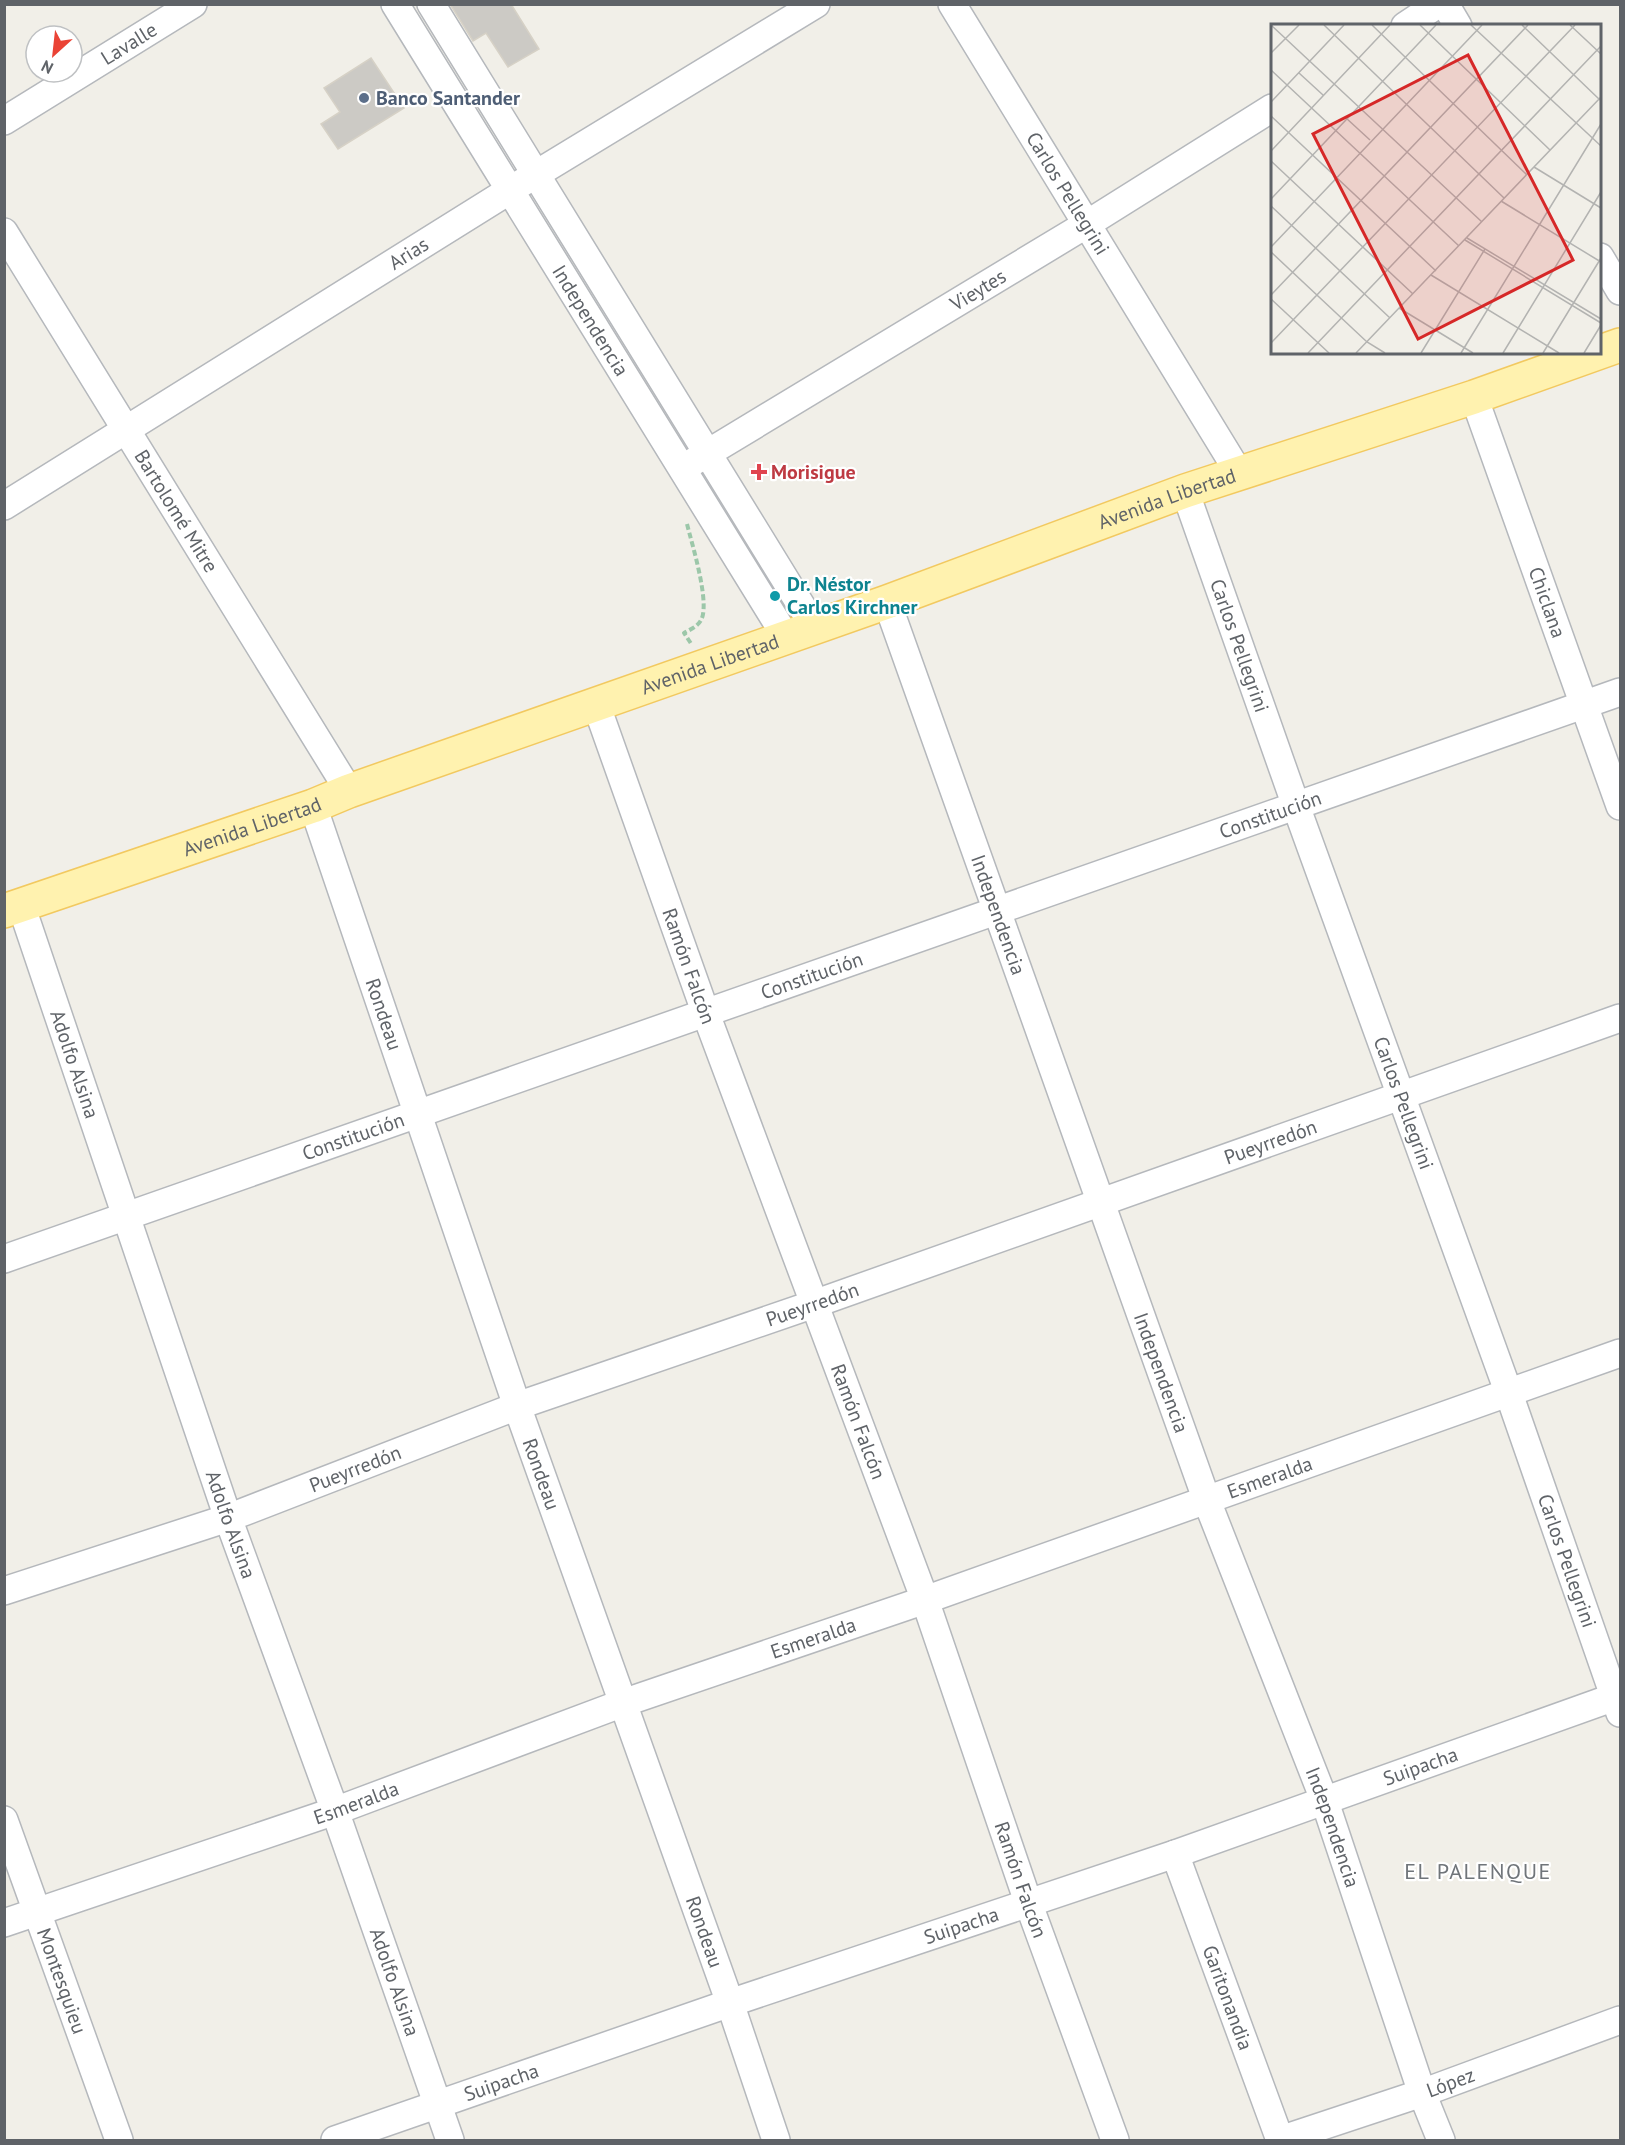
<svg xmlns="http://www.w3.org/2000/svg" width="1625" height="2145" font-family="'PT Sans',sans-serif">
<rect width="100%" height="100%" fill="#f1efe8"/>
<!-- building -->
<path fill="#cccac5" stroke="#d6d1c6" stroke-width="1.5" d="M450 4H511L539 49 508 67 486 33 473 41Z
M371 58 404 108 338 149 321 124 340 112 324 88Z"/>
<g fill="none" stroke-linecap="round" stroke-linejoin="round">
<defs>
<g id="minor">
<path id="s1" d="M395 4 786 637"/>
<path d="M431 4 815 628"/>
<path id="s2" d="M952 4 1239 473"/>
<path d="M1445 4 1458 26"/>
<path d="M1405 26 1438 4"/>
<path id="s3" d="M4 121 193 4"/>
<path id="s4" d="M4 232 349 791"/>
<path d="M1600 257 1620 291"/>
<path id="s5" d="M1474 397 1620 806"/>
<path id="s6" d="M693 462 1087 224 1272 108"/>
<path id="s7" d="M1185 491 1296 806 1508 1391 1620 1713"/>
<path id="s8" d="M4 506 510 190 816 4"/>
<path id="s9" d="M887 602 1207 1501 1325 1802 1422 2093 1441 2140"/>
<path id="s10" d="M596 704 706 1014 925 1600 1028 1902 1115 2140"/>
<path id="s11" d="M313 806 517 1406 730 2003 776 2140"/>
<path id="s12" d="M21 905 228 1518 335 1811 450 2140"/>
<path id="s13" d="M4 1259 1620 692"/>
<path id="s14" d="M4 1591 228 1518 517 1406 814 1304 1620 1018"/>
<path id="s15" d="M4 1820 119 2140"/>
<path id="s16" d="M1175 1854 1280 2140"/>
<path id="s17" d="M4 1923 335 1811 623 1703 925 1600 1620 1353"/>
<path id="s18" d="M335 2140 730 2003 1175 1854 1620 1695"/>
<path id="s19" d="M1280 2140 1422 2093 1620 2020"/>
</g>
<g id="major">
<path id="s20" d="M4 911 313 806 349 791 887 602 1185 491 1474 397 1620 345"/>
</g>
</defs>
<!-- minor casing -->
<use href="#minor" stroke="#b5b8bc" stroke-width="30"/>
<!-- major casing -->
<use href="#major" stroke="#f2c960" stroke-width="36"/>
<!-- path -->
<path stroke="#9cc7a9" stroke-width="4" stroke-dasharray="6 3" stroke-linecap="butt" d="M687 524C692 544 709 599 702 618 699 626 691 629 684 633L692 645"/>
<!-- minor -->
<use href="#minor" stroke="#fff" stroke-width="27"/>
<!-- major -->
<use href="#major" stroke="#fff2af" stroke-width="33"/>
</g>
<!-- markers -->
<circle fill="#5c6f8a" stroke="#fff" stroke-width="2" cx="364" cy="98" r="6"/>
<path fill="#e0444e" stroke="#fff" stroke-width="2" d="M756 463h6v6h6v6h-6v6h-6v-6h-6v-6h6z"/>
<circle fill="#0f9aa8" stroke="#fff" stroke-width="2" cx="775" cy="596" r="6"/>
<g text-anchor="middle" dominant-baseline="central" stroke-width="4.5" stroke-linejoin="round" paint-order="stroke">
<!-- street labels -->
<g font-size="20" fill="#5f6368" stroke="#fff">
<text stroke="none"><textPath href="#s3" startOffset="147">Lavalle</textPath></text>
<text stroke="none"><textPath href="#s2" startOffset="222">Carlos Pellegrini</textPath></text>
<text stroke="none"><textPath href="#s8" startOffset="477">Arias</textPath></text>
<text stroke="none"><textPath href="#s6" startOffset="333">Vieytes</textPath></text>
<text stroke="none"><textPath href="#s1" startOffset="372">Independencia</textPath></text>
<text stroke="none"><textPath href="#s20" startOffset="1234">Avenida Libertad</textPath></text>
<text stroke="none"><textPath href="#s4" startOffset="328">Bartolomé Mitre</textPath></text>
<text stroke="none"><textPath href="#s5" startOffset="218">Chiclana</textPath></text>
<text stroke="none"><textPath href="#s7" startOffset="164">Carlos Pellegrini</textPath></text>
<text stroke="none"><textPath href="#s20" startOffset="748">Avenida Libertad</textPath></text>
<text stroke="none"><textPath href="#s13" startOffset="1342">Constitución</textPath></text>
<text stroke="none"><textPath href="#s20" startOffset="262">Avenida Libertad</textPath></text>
<text stroke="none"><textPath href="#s9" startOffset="332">Independencia</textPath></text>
<text stroke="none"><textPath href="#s10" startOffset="278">Ramón Falcón</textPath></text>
<text stroke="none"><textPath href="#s13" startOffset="856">Constitución</textPath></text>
<text stroke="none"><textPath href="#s11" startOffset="220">Rondeau</textPath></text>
<text stroke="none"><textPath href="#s12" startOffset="168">Adolfo Alsina</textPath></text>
<text stroke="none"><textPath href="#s7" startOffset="650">Carlos Pellegrini</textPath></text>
<text stroke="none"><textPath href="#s13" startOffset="370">Constitución</textPath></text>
<text stroke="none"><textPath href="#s14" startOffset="1344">Pueyrredón</textPath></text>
<text stroke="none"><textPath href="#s14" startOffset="858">Pueyrredón</textPath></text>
<text stroke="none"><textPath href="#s9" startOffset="818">Independencia</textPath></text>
<text stroke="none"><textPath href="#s10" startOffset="764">Ramón Falcón</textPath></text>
<text stroke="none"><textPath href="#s14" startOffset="372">Pueyrredón</textPath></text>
<text stroke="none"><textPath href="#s11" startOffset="706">Rondeau</textPath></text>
<text stroke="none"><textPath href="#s17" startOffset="1342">Esmeralda</textPath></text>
<text stroke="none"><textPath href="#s12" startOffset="654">Adolfo Alsina</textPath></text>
<text stroke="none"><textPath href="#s7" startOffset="1136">Carlos Pellegrini</textPath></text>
<text stroke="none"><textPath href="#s17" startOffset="858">Esmeralda</textPath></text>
<text stroke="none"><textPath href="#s18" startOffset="1148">Suipacha</textPath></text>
<text stroke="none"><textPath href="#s17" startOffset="372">Esmeralda</textPath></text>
<text stroke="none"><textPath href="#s9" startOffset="1304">Independencia</textPath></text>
<text stroke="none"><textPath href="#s10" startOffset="1250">Ramón Falcón</textPath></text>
<text stroke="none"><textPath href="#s18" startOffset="662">Suipacha</textPath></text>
<text stroke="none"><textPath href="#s11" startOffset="1192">Rondeau</textPath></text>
<text stroke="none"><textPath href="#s15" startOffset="171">Montesquieu</textPath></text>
<text stroke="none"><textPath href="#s12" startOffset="1140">Adolfo Alsina</textPath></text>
<text stroke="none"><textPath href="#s16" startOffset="153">Garitonandia</textPath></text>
<text stroke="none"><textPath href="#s19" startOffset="180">López</textPath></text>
<text stroke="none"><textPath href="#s18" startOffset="176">Suipacha</textPath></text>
</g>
<!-- service labels -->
<g font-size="20" font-weight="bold" fill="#4e5e75" stroke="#fff" text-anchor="start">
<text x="376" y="98">Banco Santander</text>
</g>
<!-- health labels -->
<g font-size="20" font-weight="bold" fill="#be3a42" stroke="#fff" text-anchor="start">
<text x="771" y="472">Morisigue</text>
</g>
<!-- culture labels -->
<g font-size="20" font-weight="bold" fill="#0d838f" stroke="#fff" text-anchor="start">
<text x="787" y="584">Dr. Néstor<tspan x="787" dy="23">Carlos Kirchner</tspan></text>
</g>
<!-- quarter labels -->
<g font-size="22" letter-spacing="1.5" fill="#70757a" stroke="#fff">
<text x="1478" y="1871">EL PALENQUE</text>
</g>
</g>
<!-- overview -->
<g transform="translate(1271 24)">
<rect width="330" height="330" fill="#f1efe8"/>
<path fill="none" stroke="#b3b3b1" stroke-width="1.5" d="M0 1 211 198M53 1 233 174M101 1 256 151M149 1 279 126M200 1 330 122M251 1 329 76M299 1 330 30M0 29 28 1M0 46 188 222M28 49 52 71M0 78 73 1M0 92 165 247M75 94 99 116M0 127 119 1M0 137 142 270M263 143 330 184M0 175 165 1M230 177 330 238M0 182 119 294M196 214 330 295M194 216 330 299M0 223 211 1M0 228 96 318 114 329M160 251 288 329M0 271 257 1M0 275 58 329M128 284 202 329M0 319 304 1M37 329 330 22M85 329 330 73M150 329 214 225M190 329 330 100M232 329 330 168M272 329 330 234M313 329 330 301"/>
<path fill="#d62828" fill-opacity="0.15" stroke="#d62828" stroke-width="3" d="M197 31 302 236 147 315 42 110Z"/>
<rect width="330" height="330" fill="none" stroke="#5f6368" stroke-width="3"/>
</g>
<!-- border -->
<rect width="1625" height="2145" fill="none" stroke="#5f6368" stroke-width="12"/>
<!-- north arrow -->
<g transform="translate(54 54) rotate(207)"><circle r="28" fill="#ffffff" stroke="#bfc1c3" stroke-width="1.5"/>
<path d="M0-4.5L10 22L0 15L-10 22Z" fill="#ea4335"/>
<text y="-9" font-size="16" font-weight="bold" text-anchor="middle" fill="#5f6368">N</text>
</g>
</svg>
